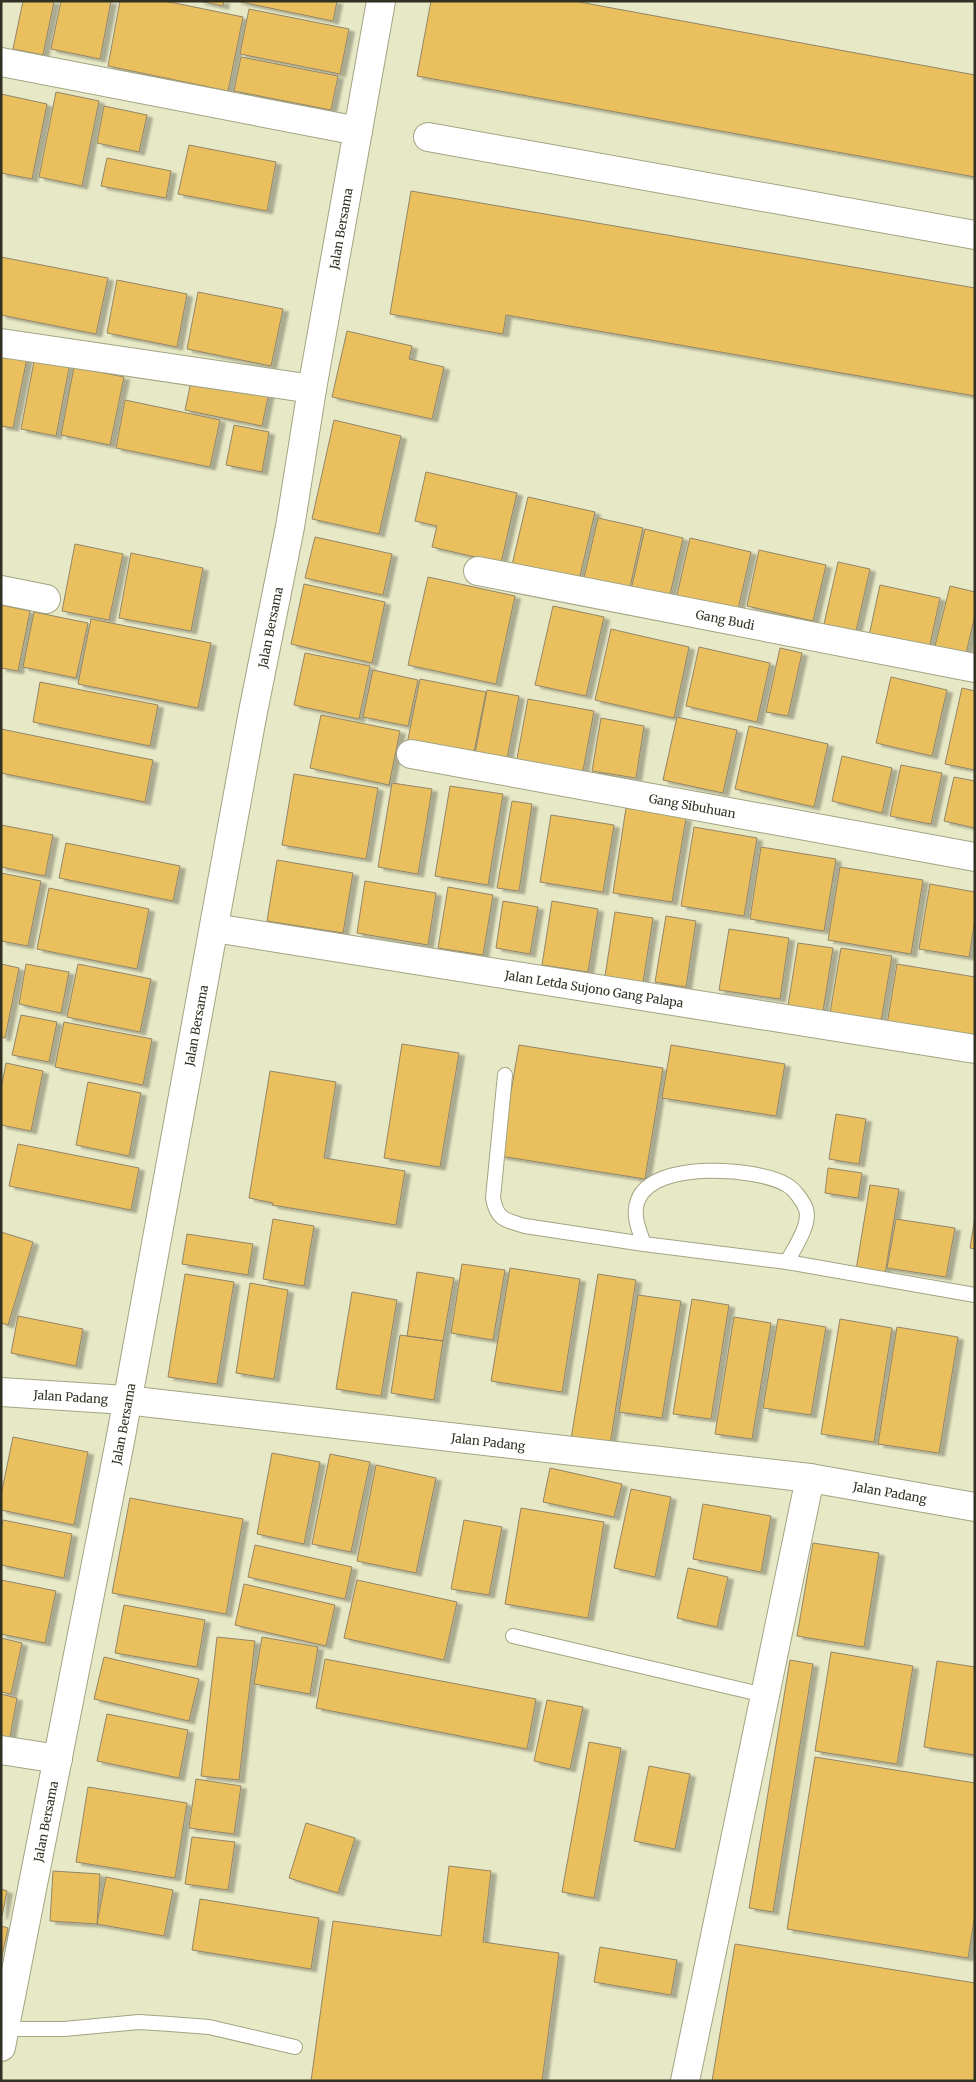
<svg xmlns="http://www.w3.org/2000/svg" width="976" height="2082" font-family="Merriweather,serif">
<defs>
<filter id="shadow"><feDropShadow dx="5.5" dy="3" stdDeviation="1" flood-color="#0004"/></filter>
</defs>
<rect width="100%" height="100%" fill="#e7e8c5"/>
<!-- building -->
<path fill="#eac05f" stroke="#948567" filter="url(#shadow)" d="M23 1H54L43 55 13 49Z
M61 1H111L100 59 51 49Z
M120 1H165L243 17 228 91 108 66Z
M199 1H224L223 6Z
M236 1H337L333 21Z
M431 1H574L975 75V177L417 76Z
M249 9 349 29 340 74 240 54Z
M241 57 338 76 331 110 234 91Z
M56 92 99 101 82 186 39 177Z
M1 94 47 104 32 179 1 173Z
M104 106 147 115 139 152 97 143Z
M189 145 276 162 267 211 178 194Z
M107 158 171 171 166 198 101 186Z
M411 191 975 288V396L506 315 503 334 390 314Z
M1 257 108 278 96 334 1 315Z
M117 280 187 294 177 347 107 333Z
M198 292 283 309 271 366 187 349Z
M347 331 412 346 409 359 444 367 432 419 332 397Z
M1 348 28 353 13 428 1 426Z
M35 356 70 363 56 436 21 429Z
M74 367 124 377 110 445 61 435Z
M193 372 270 387 262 426 185 410Z
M125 400 220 420 210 467 116 448Z
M334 420 401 436 379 534 312 519Z
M234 425 269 432 262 472 226 465Z
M426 472 517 493 501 563 432 547 437 526 415 521Z
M528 497 595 512 579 580 512 565Z
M598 518 643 528 629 592 583 582Z
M645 529 683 538 669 599 631 590Z
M315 537 392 554 383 595 305 578Z
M690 538 751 552 736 618 675 604Z
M75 544 123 554 109 620 62 611Z
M759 550 826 565 813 621 747 606Z
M131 553 203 568 191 631 119 618Z
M838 562 870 569 856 631 824 624Z
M428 577 515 596 496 684 408 665Z
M304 584 385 602 372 663 291 644Z
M880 585 940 598 927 658 867 645Z
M950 586 975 592V615L964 662 933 654Z
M1 605 30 611 18 671 1 668Z
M553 606 604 617 586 696 535 685Z
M34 612 88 623 76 678 23 667Z
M91 619 211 643 198 708 78 684Z
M611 629 689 647 674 718 595 700Z
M699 647 770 663 757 722 686 706Z
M780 648 802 653 788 716 766 712Z
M305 653 370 666 359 719 294 705Z
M373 670 418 680 408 726 363 717Z
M891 677 947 690 932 756 876 743Z
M420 679 486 692 473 757 407 744Z
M40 682 158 705 150 746 33 722Z
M962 688 975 691V770L945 764Z
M487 690 519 696 506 764 474 759Z
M528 699 594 711 582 776 516 764Z
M321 715 400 731 389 785 310 768Z
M677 717 737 730 723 793 663 780Z
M601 718 644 726 636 778 592 771Z
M749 726 828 744 814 807 735 789Z
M1 729 153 760 145 802 1 773Z
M842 756 892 768 882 813 832 801Z
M901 765 942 773 931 824 890 816Z
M294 774 378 788 366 859 282 845Z
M954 777 975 781V828L944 821Z
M392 783 432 789 418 874 378 867Z
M450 786 503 794 488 885 435 876Z
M512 801 532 804 519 891 497 888Z
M626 808 686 818 672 902 613 893Z
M551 815 614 825 603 892 540 882Z
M1 825 53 835 45 876 1 867Z
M694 827 757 838 744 916 681 906Z
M66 843 180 866 173 901 59 878Z
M761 847 836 859 824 931 750 919Z
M277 860 353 873 343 933 267 921Z
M840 867 923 880 911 954 828 940Z
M1 873 41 881 28 946 1 941Z
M365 881 436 893 428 945 357 933Z
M930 884 975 892V919L969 957 919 949Z
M448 887 493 895 483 955 438 948Z
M49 888 149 909 137 969 37 949Z
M503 901 538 907 530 954 496 948Z
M552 901 598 909 588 972 542 965Z
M615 912 653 918 643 982 605 976Z
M666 916 696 921 686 987 655 982Z
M729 929 789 938 780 999 719 990Z
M798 943 833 948 823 1011 788 1006Z
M841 948 892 956 881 1021 830 1013Z
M1 964 19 968 5 1038 1 1037Z
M26 964 69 972 61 1013 19 1004Z
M78 964 151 979 140 1032 67 1017Z
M897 964 975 977V1039L887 1025Z
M21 1015 57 1022 49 1062 12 1055Z
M64 1022 152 1039 143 1085 55 1067Z
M402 1044 459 1053 440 1167 384 1158Z
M519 1045 663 1068 645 1179 500 1156Z
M671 1045 785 1064 776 1116 662 1098Z
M6 1063 43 1071 31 1131 1 1125V1089Z
M270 1071 336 1082 324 1158 405 1171 396 1225 272 1205 273 1203 249 1198Z
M88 1082 141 1093 129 1156 76 1145Z
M836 1114 866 1119 859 1164 829 1159Z
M18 1144 139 1168 131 1210 9 1186Z
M828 1168 862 1173 858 1198 825 1193Z
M870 1185 899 1189 885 1274 856 1270Z
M975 1217V1249L970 1248Z
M273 1219 314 1226 304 1286 263 1279Z
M896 1219 955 1228 946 1277 887 1268Z
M1 1232 33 1242 8 1325 1 1323Z
M187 1234 253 1244 248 1275 182 1264Z
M462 1264 505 1270 493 1340 451 1333Z
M510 1268 580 1279 562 1392 491 1381Z
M417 1272 454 1278 443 1341 407 1336Z
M185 1274 234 1282 217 1384 168 1377Z
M598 1274 636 1280 609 1451 570 1445Z
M250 1283 288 1290 274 1379 236 1373Z
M352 1292 397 1300 381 1396 336 1389Z
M638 1295 681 1301 662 1418 619 1412Z
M692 1299 729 1305 711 1419 673 1414Z
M18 1316 83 1329 76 1366 11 1353Z
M734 1317 771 1323 752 1439 715 1434Z
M778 1319 826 1327 811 1415 763 1408Z
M840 1319 892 1328 874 1442 821 1434Z
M897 1327 958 1337 939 1453 878 1444Z
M400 1335 443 1341 434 1400 391 1393Z
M13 1437 88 1452 74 1525 1 1510V1495Z
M272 1453 320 1462 304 1544 257 1534Z
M330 1454 370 1462 351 1552 312 1544Z
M376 1465 436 1478 416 1573 357 1561Z
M550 1468 622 1484 614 1517 543 1502Z
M631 1489 671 1497 655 1577 614 1568Z
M130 1498 243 1519 226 1614 112 1593Z
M703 1504 771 1516 761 1572 693 1559Z
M521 1508 604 1522 588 1618 505 1604Z
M3 1520 72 1534 64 1578 1 1565V1531Z
M464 1520 502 1527 489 1595 451 1589Z
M813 1543 879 1553 864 1647 797 1636Z
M255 1545 352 1567 345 1599 248 1577Z
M688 1568 728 1577 717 1627 677 1618Z
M1 1580 56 1591 45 1643 1 1634Z
M357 1580 457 1602 444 1660 344 1638Z
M244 1584 335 1605 326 1646 235 1625Z
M124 1605 205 1620 197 1667 115 1653Z
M217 1637 255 1641 239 1780 201 1776Z
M262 1637 318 1647 310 1694 254 1684Z
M1 1638 22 1643 11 1694 1 1692Z
M831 1652 913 1666 897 1764 815 1751Z
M104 1657 199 1679 189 1721 94 1699Z
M325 1659 536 1699 527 1749 316 1708Z
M790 1660 813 1664 773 1912 749 1908Z
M937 1661 975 1667V1755L924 1747Z
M1 1694 17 1698 9 1742 1 1740Z
M547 1700 583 1707 570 1769 534 1761Z
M107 1714 188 1730 179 1778 97 1761Z
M589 1742 621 1748 594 1898 562 1892Z
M815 1757 975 1783V1914L968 1958 787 1929Z
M649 1766 690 1774 675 1849 634 1841Z
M196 1779 241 1786 234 1834 189 1828Z
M88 1787 187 1803 175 1878 76 1862Z
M306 1823 355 1838 338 1893 289 1878Z
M192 1837 235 1842 228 1890 185 1884Z
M449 1866 491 1871 483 1942 559 1953 542 2081H311L333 1921 441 1936Z
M53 1871 100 1874 97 1924 50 1921Z
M106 1877 173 1890 164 1936 97 1924Z
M1 1889 7 1891 2 1916H1Z
M200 1899 319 1918 311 1969 192 1950Z
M1 1926 8 1928 1 1961Z
M735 1944 975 1983V2081H712Z
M600 1947 677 1960 671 1995 594 1982Z"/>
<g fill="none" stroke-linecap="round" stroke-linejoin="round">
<defs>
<path id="lane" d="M505 1075 493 1198C497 1220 505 1220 525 1226L644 1244 787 1262 975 1295
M644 1244C639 1230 632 1215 638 1200 653 1160 757 1167 787 1185 794 1189 803 1201 806 1209 811 1225 794 1248 787 1262
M513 1636 764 1695
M5 2029H64L139 2022 170 2024 209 2027 295 2047"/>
<g id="street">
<path d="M1 62 358 131"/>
<path d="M428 137 975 235"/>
<path d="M1 343 312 389"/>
<path id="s1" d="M478 571 975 668"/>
<path d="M1 590 46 599"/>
<path id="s2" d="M411 754 975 857"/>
<path id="s3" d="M214 928 975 1049"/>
<path id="s4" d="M1 1392 126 1400 810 1478 975 1507"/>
<path d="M1 1750 58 1759"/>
<path id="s5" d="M1 2047 121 1436 252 717 290 527 312 389 381 1"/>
<path d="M685 2081 810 1478"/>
</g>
</defs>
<!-- lane casing -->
<use href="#lane" stroke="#a3a482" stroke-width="16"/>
<!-- street casing -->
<use href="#street" stroke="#a3a482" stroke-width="30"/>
<!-- lane -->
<use href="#lane" stroke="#fff" stroke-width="14"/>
<!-- street -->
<use href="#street" stroke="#fff" stroke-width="28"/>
</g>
<g text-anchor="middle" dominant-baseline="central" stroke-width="5" stroke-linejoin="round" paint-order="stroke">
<!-- street labels -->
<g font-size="12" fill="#313123" stroke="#e7e8c5">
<text stroke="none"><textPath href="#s5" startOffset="1850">Jalan Bersama</textPath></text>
<text stroke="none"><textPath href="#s1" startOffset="252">Gang Budi</textPath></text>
<text stroke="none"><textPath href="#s5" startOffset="1445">Jalan Bersama</textPath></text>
<text stroke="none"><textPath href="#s2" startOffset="286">Gang Sibuhuan</textPath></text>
<text stroke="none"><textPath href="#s3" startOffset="385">Jalan Letda Sujono Gang Palapa</textPath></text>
<text stroke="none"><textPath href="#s5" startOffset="1040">Jalan Bersama</textPath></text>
<text stroke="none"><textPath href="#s4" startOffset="70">Jalan Padang</textPath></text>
<text stroke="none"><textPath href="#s5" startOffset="635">Jalan Bersama</textPath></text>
<text stroke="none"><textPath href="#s4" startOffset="490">Jalan Padang</textPath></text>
<text stroke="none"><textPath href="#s4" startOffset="895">Jalan Padang</textPath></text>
<text stroke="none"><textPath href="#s5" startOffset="230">Jalan Bersama</textPath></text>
</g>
</g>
<!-- border -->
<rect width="976" height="2082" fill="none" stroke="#313123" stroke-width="5"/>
</svg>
